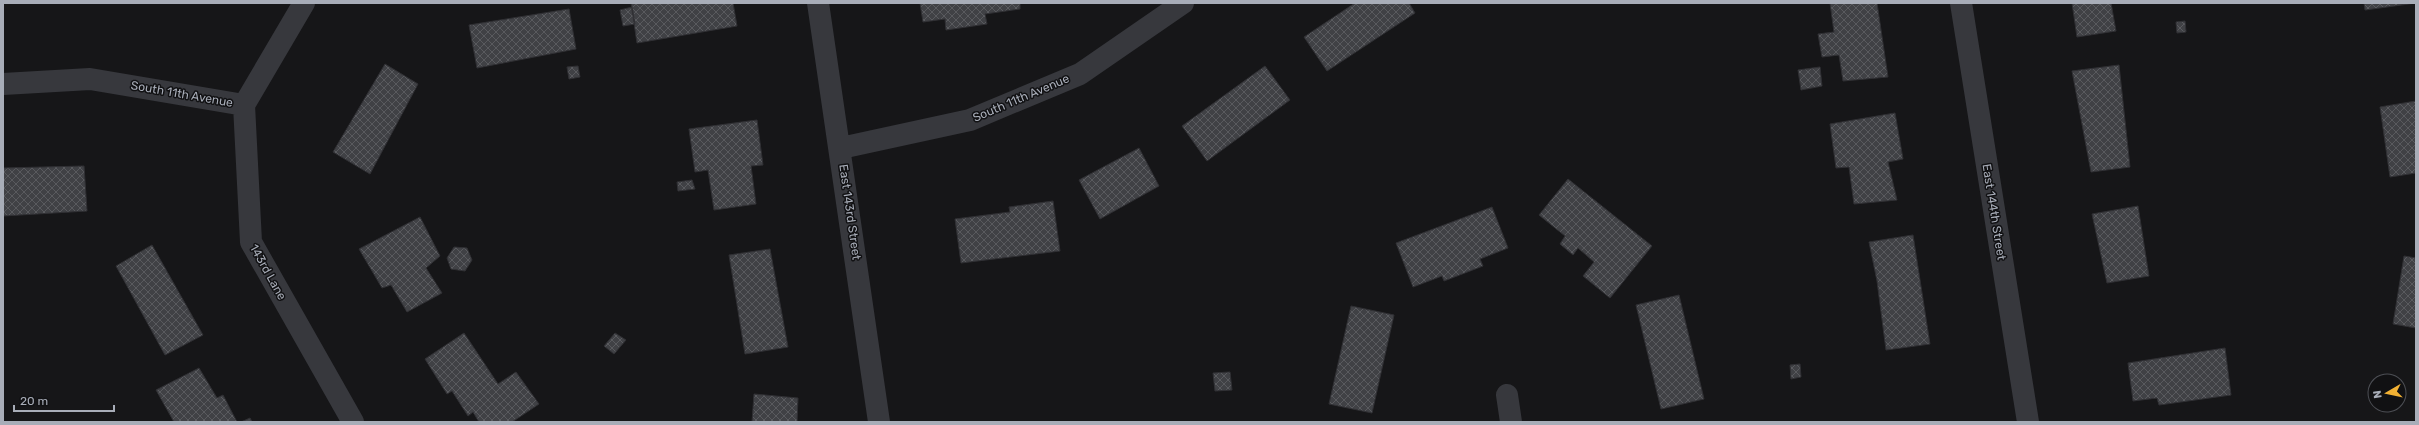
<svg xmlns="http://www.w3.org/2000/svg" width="2419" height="425" font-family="Rubik,sans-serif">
<defs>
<pattern id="building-cross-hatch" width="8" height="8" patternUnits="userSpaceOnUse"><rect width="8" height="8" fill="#404145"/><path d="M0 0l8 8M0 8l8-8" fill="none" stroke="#595a5e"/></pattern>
</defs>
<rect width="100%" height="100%" fill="#161618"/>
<!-- building -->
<path fill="url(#building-cross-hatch)" stroke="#303034" d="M631 3H733L737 26 637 43Z
M920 3H1020V9L985 14 987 24 946 30 945 19 923 22Z
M1355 3H1409L1415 13 1327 71 1304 37Z
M1830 3H1877L1888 77 1843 81 1839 55 1822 57 1818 34 1834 32Z
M2072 3H2111L2116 31 2077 37Z
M2364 3H2416L2365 10Z
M632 7 635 24 623 26 620 10Z
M569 9 576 49 477 68 469 25Z
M2185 21 2186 32 2177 33 2176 22Z
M385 64 418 84 370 174 333 152Z
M2119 65 2130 167 2091 172 2072 71Z
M578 66 580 77 569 79 567 67Z
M1265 66 1290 100 1207 161 1182 126Z
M1820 67 1822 86 1801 90 1798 70Z
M2416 101V173L2390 177 2380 107Z
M1895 113 1903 159 1888 162 1897 200 1854 204 1849 167 1836 168 1830 124Z
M757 120 763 165 751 166 756 204 714 210 708 170 695 172 689 129Z
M1139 148 1159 186 1100 219 1079 180Z
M84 166 87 211 3 216V168Z
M1568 179 1652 246 1610 298 1583 276 1594 262 1578 248 1573 255 1560 244 1565 236 1539 215Z
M692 180 695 189 678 191 677 182Z
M1053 201 1060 251 961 263 955 219 1010 212 1009 207Z
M2138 206 2149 276 2107 283 2092 214Z
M1492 207 1508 248 1480 259 1483 266 1444 281 1442 276 1413 287 1396 243Z
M420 217 440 256 426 268 442 293 407 312 391 285 382 288 359 249Z
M1913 235 1930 344 1886 350 1877 281 1869 242Z
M152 245 203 335 165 355 116 266Z
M454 247 467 248 472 260 465 271 451 269 447 258Z
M770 249 788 347 745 354 729 255Z
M2404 256 2416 258V328L2393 324Z
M1679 295 1704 399 1661 409 1636 305Z
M1351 306 1394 315 1372 413 1329 404Z
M464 333 498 384 516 372 539 404 512 422H479L473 412 468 416 452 391 447 394 425 359Z
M615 333 626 340 614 354 604 346Z
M2225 348 2231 395 2159 405 2157 398 2133 401 2128 363Z
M1800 364 1801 377 1791 379 1790 365Z
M199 368 217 398 223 395 237 422H174L156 390Z
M1230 372 1232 390 1215 391 1213 373Z
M754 394 798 398 797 422H752Z
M250 418 252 422H241Z"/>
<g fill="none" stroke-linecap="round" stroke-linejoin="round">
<!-- minor -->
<path stroke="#37383d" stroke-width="22" d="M818 3 879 422
M1961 3 2028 422
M3 84 90 79 244 105
M244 105 251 242 353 422
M244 105 304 3
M841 148 970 120 1080 74 1183 3
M1507 395 1511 422"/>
</g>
<g text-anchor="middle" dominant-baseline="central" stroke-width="3" stroke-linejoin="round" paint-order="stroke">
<!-- street labels -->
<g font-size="12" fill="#a8adb8" stroke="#111113">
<text transform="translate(182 94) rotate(10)">South 11th Avenue</text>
<text transform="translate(1021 98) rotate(-23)">South 11th Avenue</text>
<text transform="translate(850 212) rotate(82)">East 143rd Street</text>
<text transform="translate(1994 212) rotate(81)">East 144th Street</text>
<text transform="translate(268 272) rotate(61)">143rd Lane</text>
</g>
</g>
<!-- border -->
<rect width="2419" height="425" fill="none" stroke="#a8adb8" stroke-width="8"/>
<!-- north arrow -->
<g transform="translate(2387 393) rotate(261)"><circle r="19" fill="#111113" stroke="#4d4f55"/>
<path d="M0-3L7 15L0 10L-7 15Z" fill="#f2b134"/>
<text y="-6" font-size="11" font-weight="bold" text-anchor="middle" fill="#a8adb8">N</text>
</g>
<!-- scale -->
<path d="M14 405v6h100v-6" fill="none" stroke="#a8adb8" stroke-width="2"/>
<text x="20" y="405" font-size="12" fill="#a8adb8" stroke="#111113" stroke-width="3" paint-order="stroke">20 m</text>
</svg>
